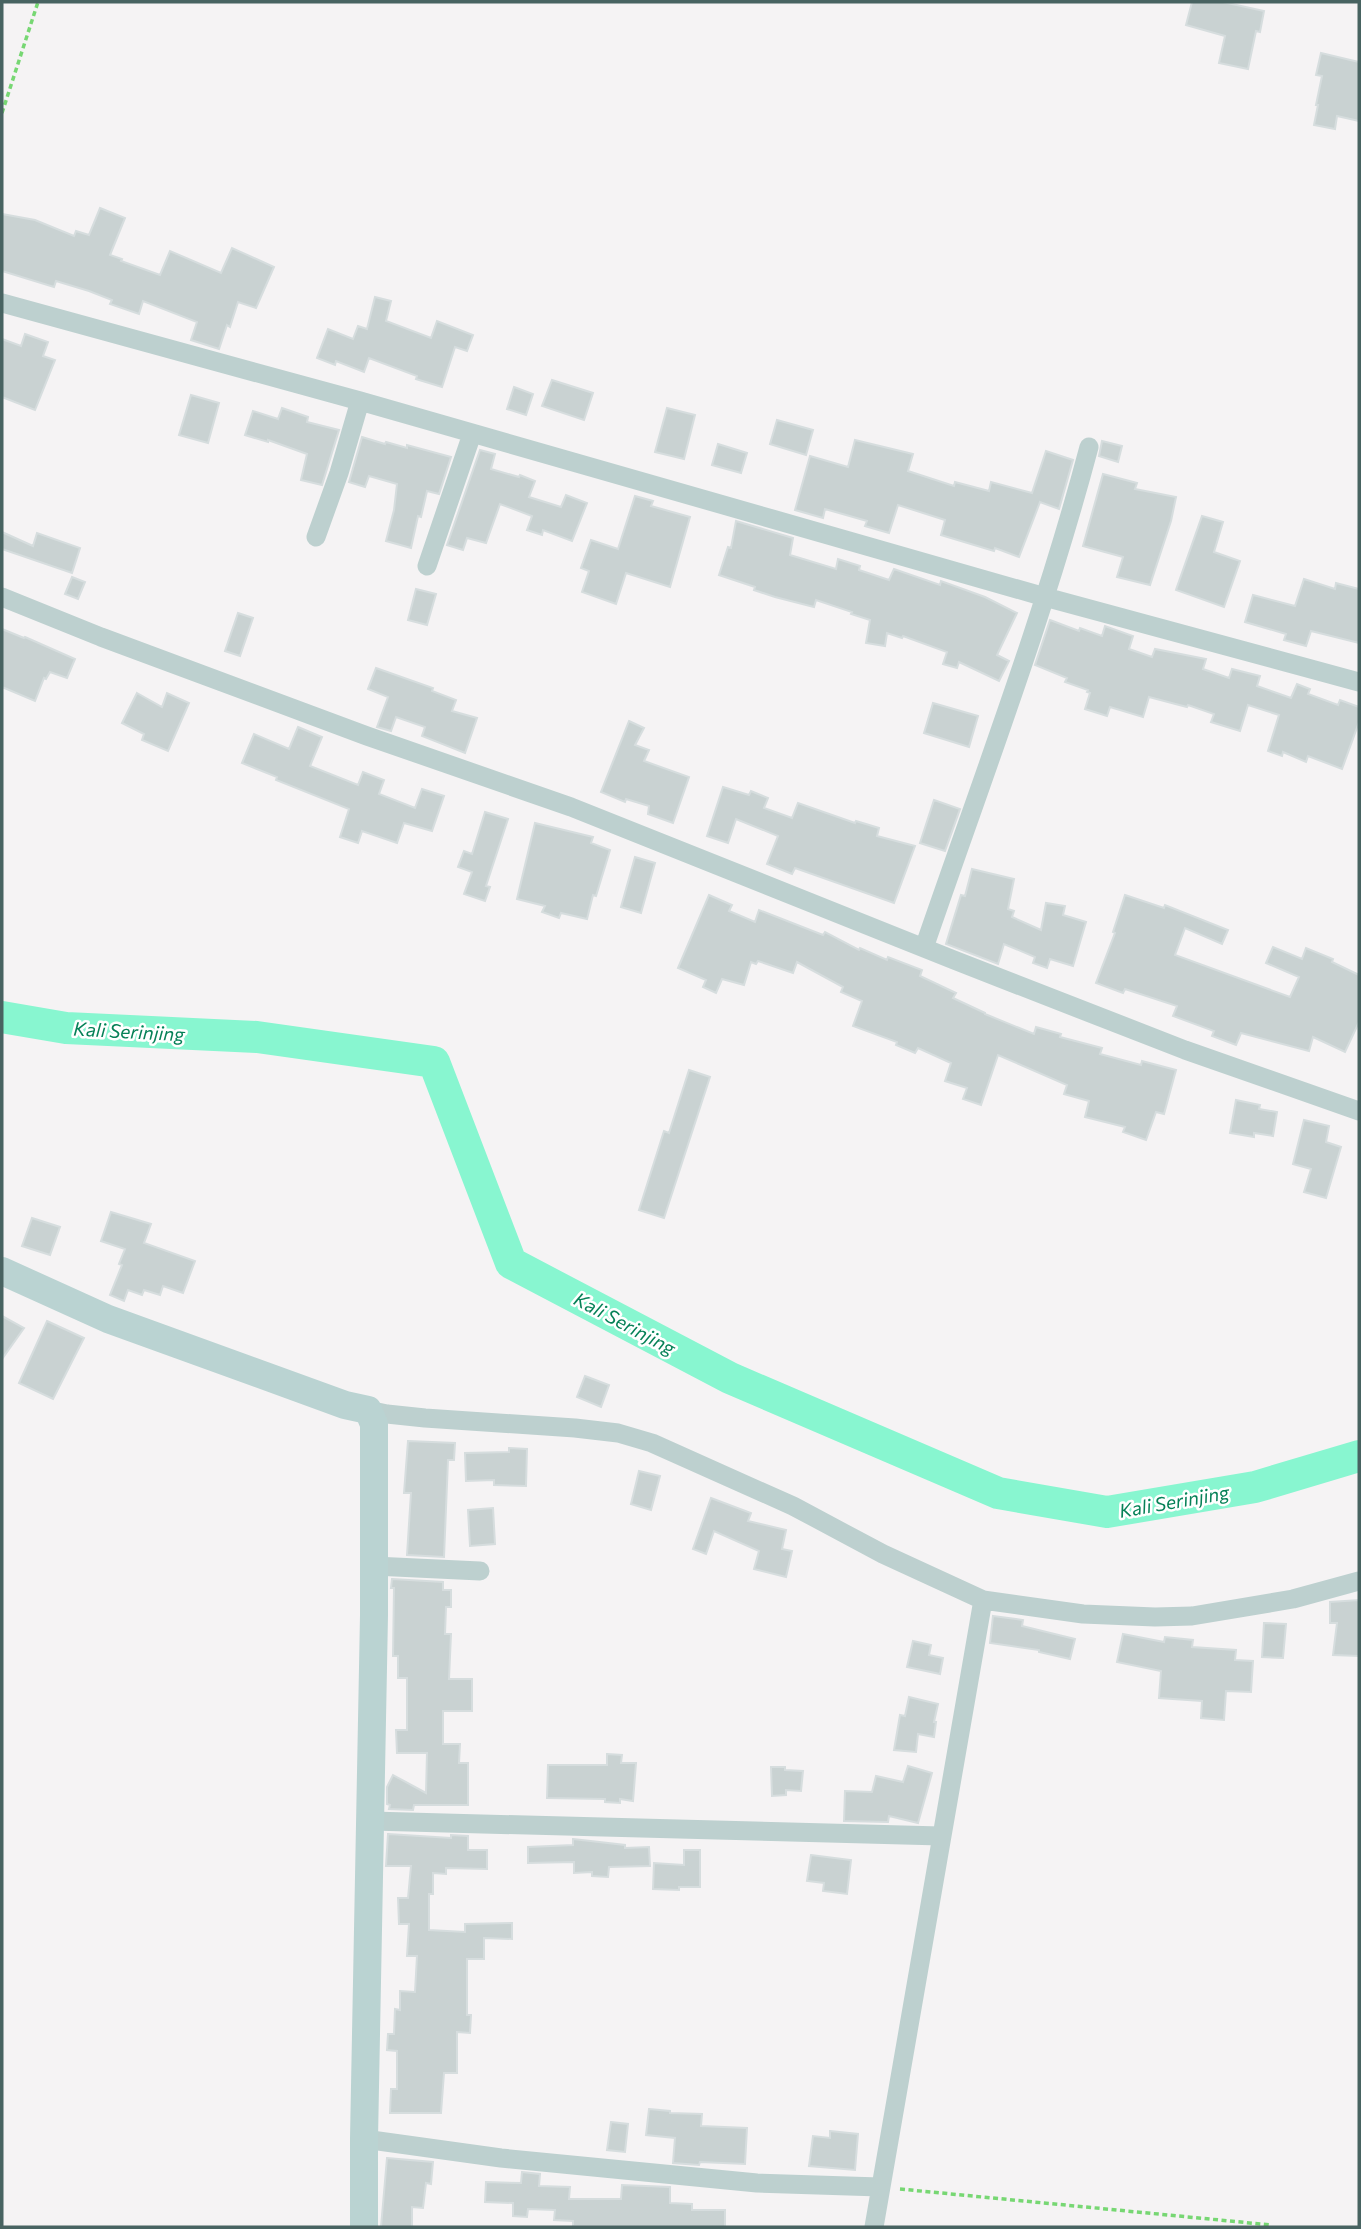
<svg xmlns="http://www.w3.org/2000/svg" width="1361" height="2229" font-family="Commissioner,sans-serif">
<rect width="100%" height="100%" fill="#f5f3f4"/>
<g fill="none" stroke-linecap="round" stroke-linejoin="round">
<!-- river -->
<path stroke="#88f6d0" stroke-width="32" d="M2 1017 66 1028 257 1037 434 1062 511 1263 730 1378 998 1493 1107 1512 1255 1487 1359 1456"/>
</g>
<!-- building -->
<path fill="#c9d2d2" stroke="#d6ddde" stroke-width="2" d="M1192 2H1223L1264 11 1260 32 1256 31 1248 69 1219 63 1225 36 1186 25Z
M1321 53 1359 62V121L1337 116 1335 129 1314 125 1318 105H1316L1322 76 1316 75Z
M100 208 125 218 110 255 122 259 121 261 160 275 170 251 221 273 232 248 274 267 256 308 238 302 230 327 227 325 219 349 191 340 197 322 143 301 139 314 110 304 112 300 89 291 56 281 54 287 2 271V214L35 220 74 236 76 231 89 235Z
M375 297 391 301 386 321 431 338 437 321 473 335 467 351 455 347 442 387 416 379 417 376 369 358 364 372 336 361 335 365 317 358 328 329 353 339 358 326 367 329Z
M25 334 48 342 43 356 55 360 35 410 2 397V339L21 346Z
M552 380 593 393 584 420 542 406Z
M514 387 533 394 526 415 507 409Z
M191 395 219 403 208 443 179 435Z
M282 408 308 417 307 422 339 430 322 485 301 480 307 454 268 440V442L245 435 253 411 278 419Z
M667 408 695 415 684 459 655 452Z
M777 420 813 430 806 455 770 444Z
M362 437 385 444 386 442 407 448V445L451 457 439 494 427 491 421 517 418 516 411 548 386 541 394 510 397 484 369 476 365 487 349 482Z
M855 440 913 454 908 471 954 486 955 482 989 491 991 482 1032 493 1046 451 1073 460 1059 509 1040 502 1019 557 995 548 994 551 941 535 945 520 898 505 889 533 865 526 867 521 825 509 823 518 795 510 810 456 848 467Z
M1102 441 1122 446 1118 462 1099 456Z
M718 444 747 453 741 473 712 465Z
M480 450 495 454 491 469 519 477 520 475 535 481 529 497 561 507 566 495 587 503 572 541 543 530 542 535 527 530 532 516 500 504 486 543 467 538 463 550 447 545Z
M1103 474 1137 483 1135 489 1176 497 1171 521 1150 585 1117 577 1123 557 1083 546Z
M635 496 653 501 651 506 690 517 670 587 626 573 616 604 582 592 589 571 581 568 591 540 618 549Z
M1202 516 1223 522 1214 552 1240 561 1224 607 1176 590Z
M736 521 793 538 790 555 836 569 838 559 860 566 859 570 889 580 894 569 940 585 941 581 985 597 1017 613 997 655 1009 661 999 681 959 662 957 668 943 664 947 652 903 636 902 638 887 633 885 646 866 643 870 620 851 614 852 612 816 600 814 607 775 597 754 590 755 587 719 575 728 547 731 548Z
M2 532 33 546 37 533 80 548 72 573 2 549Z
M72 577 85 582 78 599 65 594Z
M1304 579 1335 589 1336 583 1359 589V643L1311 631 1306 646 1284 640 1286 634 1245 622 1253 595 1295 606Z
M416 589 436 594 427 625 408 620Z
M238 613 253 618 240 656 225 651Z
M1050 620 1079 631 1080 628 1102 636 1105 626 1133 636 1129 649 1152 657 1155 649 1206 659 1203 669 1229 678 1232 669 1260 676 1257 686 1291 698 1297 684 1310 689 1308 694 1338 705 1340 700 1359 707V722L1342 769 1308 756 1306 762 1283 752 1282 756 1268 751 1279 715 1248 705 1240 731 1211 722 1214 714 1188 705 1187 707 1149 697 1143 717 1110 707 1107 716 1085 709 1090 693 1087 692 1088 690 1065 682 1067 678 1035 665Z
M2 629 24 638 25 637 75 659 67 678 50 672 46 679 44 678 35 701 2 687Z
M376 668 433 688 432 691 456 700 452 711 477 718 465 753 422 736 425 727 396 717 391 731 377 727 388 697 368 689Z
M137 693 162 707 167 693 189 703 168 751 142 740 144 734 122 723Z
M933 703 978 716 969 747 924 733Z
M629 721 644 728 635 745 649 750 644 761 689 777 673 823 648 814 649 806 626 799 625 802 601 792Z
M298 727 322 737 310 766 358 785 363 772 384 780 379 794 415 808 422 789 444 796 432 831 404 823 397 843 362 831 358 843 340 837 349 809 276 780 277 777 242 763 254 734 289 749Z
M723 787 749 795 751 791 768 798 764 808 792 818 798 803 855 823 856 821 879 828 877 836 915 846 894 903 795 868 792 874 767 864 778 836 736 819 728 843 707 836Z
M934 800 960 809 945 851 920 843Z
M485 812 508 819 486 886 490 887 485 901 464 894 472 872 458 867 464 851 472 854Z
M535 823 593 837 591 843 610 850 596 896 593 895 587 919 561 913 559 918 542 912 545 906 517 899Z
M635 857 655 863 641 913 621 907Z
M972 869 1014 879 1008 909 1014 911 1012 917 1041 930 1046 903 1065 906 1063 915 1086 922 1073 966 1050 959 1047 968 1033 963 1035 957 1004 944 998 964 946 944 961 895 965 896Z
M709 895 732 905 729 911 755 922 759 910 823 935 825 932 859 950 860 948 887 960 888 957 922 970 920 976 956 993 953 998 985 1013V1014L1034 1034 1036 1027 1061 1034 1060 1037 1102 1048 1100 1054 1141 1065 1142 1061 1176 1070 1164 1114 1156 1112 1146 1140 1123 1132 1125 1127 1085 1117 1089 1101 1064 1094 1067 1085 998 1055 981 1105 963 1099 967 1088 945 1081 951 1063 918 1048 915 1053 896 1045 897 1042 853 1026 862 1001 841 992 843 987 797 962 793 973 758 961 756 964 751 962 744 985 722 979 716 993 703 987 706 980 678 968Z
M1125 895 1164 908 1165 905 1228 930 1222 944 1185 928 1175 955 1290 997 1299 977 1266 963 1273 947 1302 959 1306 948 1333 959 1332 962 1359 975V1022L1345 1052 1313 1037 1309 1051 1241 1033 1236 1045 1212 1036 1214 1031 1173 1016 1177 1006 1125 989 1123 993 1096 983 1115 933 1113 932Z
M689 1070 710 1077 664 1218 639 1210 664 1131 669 1133Z
M1236 1100 1260 1105 1259 1109 1277 1112 1273 1136 1254 1133V1137L1230 1133Z
M1304 1120 1329 1126 1326 1142 1341 1147 1326 1198 1304 1192 1311 1169 1293 1164Z
M111 1212 151 1224 144 1243 195 1261 183 1293 163 1286 160 1295 144 1290 142 1295 128 1290 124 1301 110 1295 122 1265 119 1264 125 1249 101 1241Z
M32 1218 60 1227 50 1255 22 1246Z
M2 1316 24 1328 2 1359Z
M47 1321 84 1338 53 1399 19 1383Z
M585 1376 609 1385 601 1407 577 1397Z
M408 1441 455 1443 454 1460H448L444 1557 407 1555 411 1493H404Z
M509 1448 527 1449 526 1486 494 1485V1480L466 1481 465 1453 509 1452Z
M639 1471 660 1476 651 1510 631 1504Z
M711 1498 751 1513 748 1521 786 1530 782 1549 792 1551 786 1577 754 1569 759 1551 714 1531 706 1554 693 1549Z
M493 1508 495 1544 470 1546 468 1510Z
M392 1579 443 1582V1590H451V1607H446L445 1634H451L449 1679H472V1711H443V1744H460L459 1763H468V1805H414L413 1810 389 1809 390 1805 387 1804V1787L393 1775 426 1793 427 1753H397L396 1730H407V1678H398V1656H393L394 1588H391Z
M1359 1600V1656L1333 1655 1337 1623H1330V1602Z
M993 1616 1023 1620 1022 1626 1075 1639 1070 1659 1039 1652V1650L990 1643Z
M1264 1623 1286 1624 1283 1658 1262 1657Z
M1123 1634 1164 1642 1165 1637 1193 1640 1192 1647 1236 1650 1235 1660 1253 1661 1251 1692 1226 1691 1224 1720 1201 1718 1202 1701 1159 1698 1161 1671 1117 1662Z
M913 1641 931 1645 929 1655 943 1658 940 1674 907 1667Z
M909 1697 938 1704 934 1722H936L934 1737 918 1734 916 1752 894 1750 900 1715 905 1716Z
M607 1754 622 1755 621 1763H636L633 1801 620 1799V1803L605 1802V1799L547 1798 548 1765H607Z
M908 1766 932 1773 918 1823 889 1816 888 1822 844 1821 845 1791 872 1792 876 1776 903 1782Z
M771 1767H785V1770L803 1771 801 1791 786 1790V1795L772 1796Z
M388 1834 451 1838V1835L468 1836V1850H487V1869L446 1868V1874L433 1873V1894H429V1930L465 1932V1924L512 1923V1939L484 1938V1959H467V2015H471L470 2033 457 2032V2073H444L441 2113H390L391 2089H397V2051L387 2050 388 2034H394L395 2009 400 2010V1991L415 1992 417 1956H407L409 1924H399L398 1898H408L411 1866H386Z
M573 1839 625 1845V1848L649 1847 650 1866 609 1867 608 1877 592 1876V1872L574 1873V1862L528 1863V1847L573 1845Z
M684 1850H700V1887H679V1890L653 1889 654 1863 684 1865Z
M811 1855 851 1860 847 1894 823 1891 824 1883 807 1881Z
M649 2109 670 2111V2113L702 2114 701 2126 747 2128 745 2164 700 2162 699 2165 673 2163 675 2138 646 2135Z
M611 2122 628 2124 625 2152 607 2150Z
M830 2131 858 2134 855 2170 809 2166 813 2136 830 2138Z
M387 2158 433 2162 431 2184 426 2183 423 2208 412 2207V2227H381Z
M522 2172 540 2174 539 2186 570 2187 569 2199H621L622 2185 670 2187V2203L692 2204V2210H725V2227L573 2226V2221L554 2220 555 2210 528 2209 527 2217 513 2216V2203L485 2202 486 2182 521 2183Z"/>
<g fill="none" stroke-linecap="round" stroke-linejoin="round">
<!-- path -->
<path stroke="#77d773" stroke-width="3.5" stroke-dasharray="5 3.5" stroke-linecap="butt" d="M2 113 38 2
M900 2189 1271 2225"/>
<!-- street -->
<path stroke="#bdd0cf" stroke-width="19" d="M2 303 360 401 1045 597 1359 682
M316 537 339 473 360 401
M427 566 472 434
M2 597 101 637 367 736 571 807 954 960 1185 1050 1359 1111
M924 948C981 782 1044 617 1089 447
M368 1410 387 1414 425 1418 575 1428 618 1433 652 1443 793 1506 883 1554 983 1600 1083 1614 1155 1617 1192 1616 1293 1599 1359 1581
M374 1566 480 1571
M371 1821 941 1836
M364 2139 501 2158 757 2183 880 2187
M874 2227 983 1600"/>
<!-- secondary -->
<path stroke="#bad3d2" stroke-width="28" d="M2 1271 108 1319 345 1405 368 1410 374 1424V1615L364 2139V2227"/>
</g>
<g text-anchor="middle" dominant-baseline="central" stroke-width="5" stroke-linejoin="round" paint-order="stroke">
<!-- water labels -->
<g font-size="19" font-style="italic" fill="#068157" stroke="#fff">
<text transform="translate(129 1031) rotate(3)">Kali Serinjing</text>
<text transform="translate(625 1323) rotate(28)">Kali Serinjing</text>
<text transform="translate(1174 1501) rotate(-10)">Kali Serinjing</text>
</g>
</g>
<!-- border -->
<rect width="1361" height="2229" fill="none" stroke="#486361" stroke-width="7"/>
</svg>
